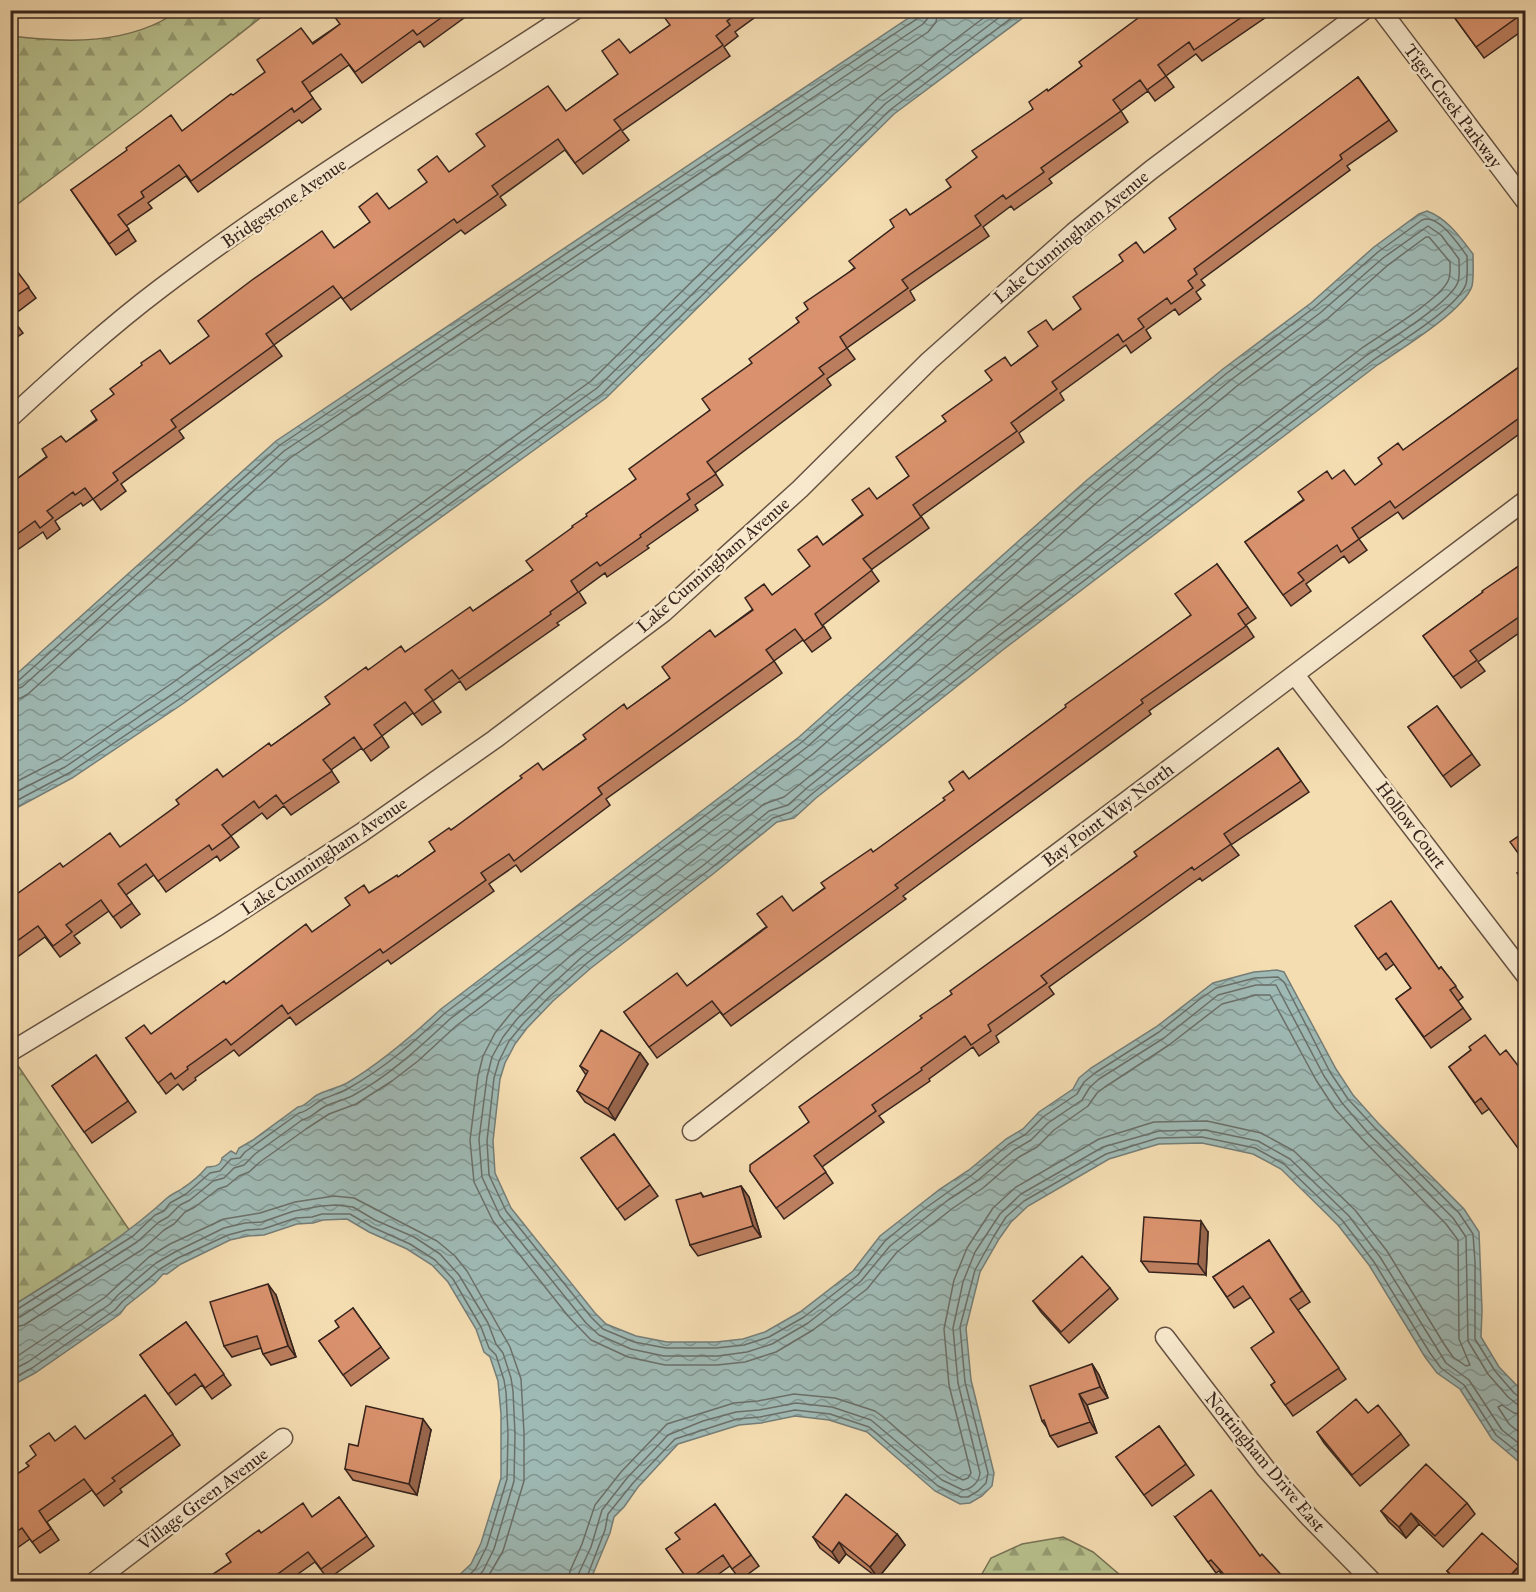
<svg xmlns="http://www.w3.org/2000/svg" width="1536" height="1592" font-family="'IM FELL Great Primer',serif">
<defs>
<pattern id="forest-firs" width="22" height="20" patternUnits="userSpaceOnUse" patternTransform="scale(1.5)"><rect width="22" height="20" fill="#b8c28f"/><path d="M5 1l3.5 6h-7zM16 11l3.5 6h-7z" fill="#969d74"/></pattern>
<pattern id="water-waves" width="16" height="10" patternUnits="userSpaceOnUse" patternTransform="scale(1.5)"><rect width="16" height="10" fill="#9fbab5"/><path d="M0 5q4-4 8 0t8 0" fill="none" stroke="#829793"/></pattern>
</defs>
<rect width="100%" height="100%" fill="#f5ddb2"/>
<filter id="stains"><feTurbulence type="fractalNoise" baseFrequency=".00333" numOctaves="4"/><feColorMatrix values="0 0 0 0 .2 0 0 0 0 .09 0 0 0 0 .02 0 0 0 .5 -.17"/></filter>
<radialGradient id="worn" r=".72"><stop offset=".6" stop-color="#630" stop-opacity="0"/><stop offset="1" stop-color="#630" stop-opacity=".3"/></radialGradient>
<!-- forest -->
<path fill="url(#forest-firs)" stroke="#787356" stroke-width="1.5" d="M178 11H269L140 112 11 209V36C67 43 130 45 178 11Z
M10 1054 130 1231 11 1307H10Z
M1063 1537 1093 1552 1127 1581H978L991 1558 1022 1544Z"/>
<!-- water -->
<path fill="url(#water-waves)" stroke="#757e78" stroke-width="1.5" d="M919 11H1032L894 114 606 398 184 703 72 778 11 811V679L276 441Z
M1427 211C1448 219 1460 237 1473 254 1473 264 1474 277 1472 286 1464 311 1398 351 1376 366L1004 649 816 798 794 818 777 822 713 874 591 968 553 1001 527 1028 515 1044 505 1063 500 1079 493 1141 495 1173 511 1208 595 1313 606 1324 636 1336 667 1342H716L743 1339 765 1332 800 1312 853 1271 880 1236 940 1189 969 1170 1006 1139 1023 1129 1039 1112 1073 1089 1079 1078 1091 1068 1156 1027 1213 983 1254 972 1277 970 1284 972 1336 1069 1353 1095 1378 1123 1464 1209 1479 1232 1482 1310 1481 1337 1499 1367 1525 1394V1467L1492 1439 1460 1389 1437 1373 1425 1357 1369 1265 1338 1225 1281 1169 1253 1154 1202 1143 1159 1144 1109 1159 1028 1206 1011 1222 999 1239 980 1272 966 1328 971 1380 994 1473 992 1486 982 1496 970 1503 960 1504 935 1491 867 1432 829 1420 795 1416 761 1423 739 1425 678 1444 638 1487 624 1507 614 1517 610 1533 590 1581H453L471 1564 481 1543 501 1478V1414L498 1381 490 1357 484 1352 476 1329 448 1282 432 1265 407 1249 369 1232 347 1219 323 1220 313 1223 297 1224 264 1235 248 1236 230 1240 181 1264 167 1274H163L155 1283 126 1306 120 1314 35 1373 11 1386V1307C64 1273 121 1241 167 1198 172 1194 177 1192 183 1188 191 1183 200 1175 207 1167 214 1167 221 1166 222 1158L231 1151 236 1154 239 1148 253 1140 298 1107C306 1106 310 1099 317 1095 326 1090 338 1088 347 1083 382 1062 411 1037 441 1009L799 737 1087 480 1223 369 1311 303 1374 247 1419 214Z"/>
<g fill="none" stroke-linecap="round" stroke-linejoin="round">
<!-- shore -->
<path stroke="#6b6f69" stroke-width="1.5" d="M10 683 17 682 280 445 918 18 922 10
M10 691 22 687 284 451 923 24 928 18 929 10
M10 700 21 698 28 694 290 458 928 32 936 22 938 10
M10 785 60 759 171 684 591 381 879 97 994 10
M10 795 65 767 177 691 597 388 885 104 1009 10
M10 804 69 773 181 698 602 394 890 110 1022 10
M10 1311 16 1310 133 1236 155 1215 164 1211 170 1203 186 1194 210 1173 220 1171 231 1159 240 1158 245 1152 299 1113C309 1111 315 1103 323 1099 332 1095 341 1093 349 1088 385 1068 415 1041 445 1013L802 742 1091 485 1227 373 1315 307 1378 252 1422 220C1438 213 1458 244 1467 256 1467 264 1468 276 1466 284 1458 308 1393 346 1372 361L1001 644 813 793 791 812 773 818 709 870 587 963 549 997 523 1024 509 1041 499 1061 494 1078 487 1141 489 1175 506 1211 591 1317 603 1329 634 1342 666 1348H716L744 1345 769 1337 804 1317 858 1275 885 1241 920 1212 972 1175 1009 1144 1026 1134 1043 1117 1077 1094 1084 1082 1095 1073 1159 1032 1200 999 1216 988 1255 978 1278 977 1284 982 1330 1072 1348 1099 1374 1127 1459 1213 1473 1234 1475 1262V1339L1495 1371 1514 1393 1521 1398 1526 1399
M10 1319 20 1317 137 1242 159 1222 168 1217 180 1205 190 1200 213 1181 224 1178 234 1168 244 1165 255 1154 302 1120C312 1118 317 1110 326 1106 334 1102 344 1100 352 1096 389 1076 419 1048 450 1019L807 747 1096 491 1232 379 1320 313 1383 258 1428 226 1441 235 1459 259C1459 266 1460 276 1458 282 1451 302 1387 342 1367 355L996 638 808 787 788 805 769 811 705 864 582 957 544 992 517 1019 503 1037 492 1057 487 1077 479 1139 482 1177 500 1216 586 1323 599 1335 631 1349 664 1356H718L747 1352 772 1344 808 1323 861 1281 890 1246 948 1200 977 1181 1014 1150 1031 1140 1048 1123 1082 1100 1090 1087 1099 1079 1164 1038 1218 995 1256 985H1276L1324 1076 1342 1103 1368 1133 1453 1218 1466 1237 1468 1341 1488 1374 1508 1397 1518 1405 1526 1406
M10 1328 24 1325 143 1249 164 1230 174 1224 185 1212 195 1207 218 1189 227 1186 239 1176 249 1172 260 1162 306 1129 329 1114 356 1104 392 1081 418 1061 456 1026 813 754 1102 498 1237 386 1326 320 1388 265 1426 237H1429L1450 262C1450 268 1451 275 1448 281 1439 300 1382 334 1362 348L990 631 784 797 764 804 699 856 576 951 537 985 511 1013 495 1033 483 1056 478 1076 470 1140 474 1182 493 1221 568 1316 591 1340 628 1357 665 1365H717L745 1362 776 1352 813 1330 867 1289 897 1252 953 1208 983 1188 1019 1157 1037 1147 1054 1130 1088 1106 1097 1093 1105 1087 1169 1045 1222 1004 1256 995H1270L1316 1080 1335 1109 1362 1139 1446 1224 1458 1240 1459 1339 1470 1365 1466 1366 1453 1357 1444 1344 1387 1251 1355 1210 1294 1151 1261 1133 1207 1121 1154 1122 1099 1139 1016 1187 993 1208 967 1248 954 1280 944 1329 949 1385 971 1473 968 1478 963 1480 947 1472 882 1416 875 1411 835 1398 794 1394 758 1401 734 1403 667 1424 621 1472 595 1505 582 1544 570 1571 568 1582
M10 1361 104 1298 149 1257 170 1244 224 1219 260 1213 295 1202 334 1196 354 1198 437 1241 455 1256 467 1271 510 1347 521 1379 524 1433V1481L503 1551 485 1582
M10 1371 28 1362 110 1304 118 1295 156 1263 175 1252 224 1228 245 1223 262 1222 294 1211 321 1206 336 1205 353 1207 375 1220 414 1237 440 1254 459 1275 488 1323 496 1344 503 1353 511 1378 513 1391 515 1434 514 1481 494 1549 483 1571 473 1582
M10 1380 32 1368 115 1310 122 1302 160 1269 178 1258 228 1235 247 1230 263 1229 296 1218 312 1217 322 1214H350L372 1227 410 1244 435 1260 453 1279 481 1327 489 1348 496 1355 504 1380 506 1392 508 1434 507 1479 487 1546 476 1568 463 1582
M1526 1415 1514 1413 1502 1405 1498 1407 1509 1424 1526 1438
M577 1582 578 1575 591 1547 602 1510 627 1478 668 1435 703 1421 736 1412 759 1410 796 1403 832 1407 871 1420 942 1480 963 1490C972 1489 979 1482 980 1473L958 1383 953 1328 963 1282 975 1252 1000 1214 1021 1194 1103 1147 1159 1131 1205 1130 1258 1141 1290 1159 1349 1216 1380 1257 1446 1363 1469 1380 1502 1430 1526 1449
M585 1582 605 1530 608 1514 633 1483 675 1439 737 1419 760 1417 795 1410 830 1414 869 1427 938 1486 961 1497H968L978 1491 986 1483 988 1473 965 1382 960 1327 975 1270 994 1236 1006 1217 1024 1201 1106 1154 1158 1138 1202 1137 1255 1148 1284 1164 1342 1220 1374 1262 1430 1353 1441 1368 1464 1385 1496 1435 1526 1459"/>
<defs>
<path id="street" d="M1381 10 1526 202
M10 418C59 373 108 328 161 288 294 188 436 101 575 10
M1295 675 1526 976
M10 1052 218 926 361 833 495 739 664 612 800 489 929 361 1074 232 1151 170 1364 10
M692 1131 796 1050 1526 500
M1165 1337 1266 1469 1310 1518 1373 1582
M94 1582 283 1438"/>
</defs>
<!-- street casing -->
<use href="#street" stroke="#665242" stroke-width="21"/>
<!-- street -->
<use href="#street" stroke="#f8e9cd" stroke-width="18"/>
</g>
<!-- wall -->
<path fill="#bb7e5e" stroke="#37241d" stroke-width="1.5" d="M361 10H475L424 47 420 41 362 83 349 65 309 93 321 109 302 123 299 120 198 192 186 176 148 203 152 208 126 226 136 241 116 255 71 190 182 131Z
M667 10H765L735 32 738 36 724 47 730 56 622 131 629 140 583 174 565 150 500 197 506 205 465 234 461 230 351 310 341 297 274 345 282 356 179 431 184 438 121 484 126 491 101 510 93 499 83 506 81 503 55 521 60 529 47 539 43 532 10 555V484L170 364 389 209 449 172 566 111 618 74 630 53 670 25Z
M1149 10H1270L1272 13 1202 61 1196 54 1166 76 1174 87 1155 101 1148 91 1121 111 1128 122 1049 179 1052 183 1014 210 1011 206 983 227 989 236 910 291 915 300 847 348 855 359 827 379 831 385 715 473 723 485 695 505 698 510 647 546 649 548 607 577 605 573 579 592 586 603 557 623 559 625 466 690 460 681 433 701 441 712 422 725 413 713 382 736 389 747 371 761 362 748 331 770 339 782 291 815 284 806 267 819 262 813 231 836 239 847 220 861 217 856 166 892 154 875 126 895 140 914 121 928 109 911 74 936 80 943 60 957 45 937 12 961 15 965 10 968V899L63 867 120 847 223 777 271 746 330 704 368 670 405 652 473 611 533 570 573 527 636 479 710 410 752 363 799 322 808 309 854 268 910 215 951 187 977 157 1033 109 1048 91 1082 66Z
M1449 10H1526V28L1484 58Z
M1358 77 1397 131 1347 166 1350 170 1201 280 1205 285 1196 292 1201 299 1179 315 1175 309 1146 330 1151 338 1131 353 1126 345 1060 393 1064 400 1019 433 1024 442 921 516 929 528 871 570 879 581 823 625 831 638 812 652 803 640 774 661 782 673 606 799 610 805 521 872 516 865 489 884 494 891 391 964 388 960 296 1025 290 1017 239 1056 234 1050 195 1078 196 1080 183 1090 178 1084 166 1094 126 1038 151 1034 226 984 312 932 369 893 398 877 435 851 451 830 543 770 670 678 715 637 810 567 823 545 862 515 877 499 909 476 946 421 1011 366 1038 346 1053 330 1081 309 1144 253 1176 229Z
M10 262 36 298 11 317 23 333 10 342Z
M1526 362V429L1403 519 1398 512 1359 539 1367 550 1349 563 1344 556 1306 584 1311 591 1291 606 1245 542 1332 479 1355 485Z
M1526 561V628L1478 662 1485 671 1461 688 1423 636 1483 592Z
M1217 564 1256 618 1246 625 1254 637 1149 711 1151 714 903 896 906 899 731 1026 720 1012 657 1058 624 1012 687 986 766 927 793 911 945 800 969 779 1191 615Z
M1437 706 1480 765 1451 787 1408 727Z
M1278 748 1309 792 1231 845 1239 855 1202 881 1200 878 1049 987 1054 994 996 1036 999 1042 979 1056 973 1047 929 1079 930 1081 879 1116 884 1122 822 1167 833 1183 784 1219 750 1171 809 1122 922 1018 952 994 1137 856Z
M1355 926 1439 969 1441 967 1463 997 1458 1001 1471 1019 1431 1048 1396 999 1411 988 1394 964 1386 970Z
M1471 1050 1489 1109 1482 1114 1449 1067Z
M640 1053 648 1064 615 1120 585 1102 577 1091 586 1075 580 1066Z
M96 1055 136 1112 92 1143 52 1086Z
M614 1134 658 1196 625 1220 581 1158Z
M741 1186 749 1197 761 1237 698 1256 690 1245 701 1193 704 1197Z
M1208 1232 1206 1275 1149 1272 1141 1261Z
M1269 1240 1310 1302 1298 1310 1346 1379 1293 1416 1271 1385 1275 1382 1274 1332 1251 1297 1234 1308 1213 1277Z
M1110 1288 1118 1299 1069 1343 1041 1312 1033 1301Z
M276 1295 296 1357 271 1365 263 1354 261 1348 232 1357 224 1346Z
M353 1308 389 1358 351 1386 319 1341 339 1327Z
M186 1322 231 1385 212 1399 202 1385 176 1405 140 1355Z
M1092 1364 1099 1375 1108 1398 1087 1405 1097 1433 1058 1447 1050 1436 1047 1428 1042 1421Z
M145 1395 180 1445 120 1489 122 1492 104 1506 92 1490 47 1522 59 1540 40 1553 30 1539 10 1553V1479L29 1466 55 1441 85 1439Z
M1368 1413 1401 1434 1409 1445 1360 1486 1324 1443 1317 1432Z
M1159 1426 1194 1475 1152 1506 1116 1457Z
M431 1430 417 1495 353 1480 345 1469 358 1446Z
M339 1497 374 1546 328 1579 315 1562 288 1581H203L231 1562 261 1533 312 1517Z
M1467 1503 1475 1514 1443 1547 1419 1524 1406 1538 1389 1522 1381 1511Z
M715 1504 759 1566 740 1580 730 1566 709 1581H689L666 1549 680 1540Z
M1175 1517 1260 1556 1287 1581H1228L1219 1571 1216 1573Z
M897 1534 905 1545 878 1578 846 1554 839 1563 820 1548 813 1537Z
M1519 1566 1526 1576V1578L1522 1581H1454L1447 1571Z"/>
<!-- shaded-wall -->
<path fill="#98664c" stroke="#37241d" stroke-width="1.5" d="M640 1053 648 1064 615 1120 608 1109Z
M741 1186 749 1197 761 1237 753 1226Z
M1201 1221 1208 1232 1206 1275 1198 1264Z
M268 1284 276 1295 296 1357 288 1346Z
M1092 1364 1099 1375 1108 1398 1100 1387Z
M1079 1394 1087 1405 1097 1433 1090 1422Z
M423 1419 431 1430 417 1495 409 1484Z
M1411 1513 1419 1524 1406 1538 1399 1527Z
M897 1534 905 1545 878 1578 870 1567Z
M839 1542 846 1554 839 1563 832 1552Z
M1519 1566 1526 1576V1578L1522 1581H1505Z"/>
<!-- building -->
<path fill="#d9926d" stroke="#37241d" stroke-width="1.5" d="M333 10H356L358 13 361 10H452L417 35 413 30 355 72 341 54 302 82 313 98 294 112 292 108 191 181 179 165 141 192 144 197 118 215 129 229 109 244 71 190 127 150 126 148 171 115 182 131 231 94 233 95 265 72 257 60 301 28 313 44 340 24 331 12Z
M667 10H742L727 21 730 25 716 36 723 45 614 120 621 129 575 163 558 139 492 186 498 194 457 223 454 219 343 299 333 286 266 334 274 345 171 420 176 427 113 473 118 480 93 499 85 488 75 495 73 492 47 511 53 518 40 528 35 521 10 539V484L47 457 42 449 61 436 66 442 97 420 91 411 114 394 110 389 142 365 141 363 160 350 170 364 209 336 198 321 252 280 322 231 334 248 370 222 359 207 377 193 389 209 427 182 418 170 437 156 449 172 485 146 476 134 548 86 566 111 618 74 602 51 619 39 630 53 670 25 662 14Z
M1149 10H1252L1194 50 1189 42 1158 65 1166 76 1147 90 1140 80 1113 100 1121 111 1041 168 1044 172 1006 199 1003 195 975 216 981 225 902 280 908 288 840 337 847 348 819 368 824 374 707 462 716 474 687 494 690 499 640 535 641 537 600 566 597 562 571 581 578 592 550 612 551 614 459 679 452 670 425 690 433 700 414 714 405 702 374 725 382 736 363 750 354 737 323 760 332 771 283 804 276 795 259 808 254 801 222 825 231 836 212 850 209 845 158 881 146 864 118 884 132 903 113 917 101 900 66 925 72 932 53 946 38 926 10 946V899L60 863 63 867 110 833 120 847 179 804 176 800 217 769 223 777 269 743 271 746 330 704 325 697 366 667 368 670 401 646 405 652 470 607 473 611 533 570 526 561 573 527 572 526 587 516 586 514 636 479 629 469 710 410 702 399 752 363 749 359 799 322 796 318 808 309 804 303 855 268 849 261 894 227 890 220 906 209 910 215 951 187 946 180 977 157 972 151 1033 109 1029 102 1047 89 1048 91 1082 66 1079 62Z
M1449 10H1526V11L1476 47Z
M1358 77 1389 120 1340 155 1342 159 1194 269 1197 274 1188 281 1193 288 1171 304 1167 298 1138 319 1144 327 1123 342 1118 334 1052 382 1057 389 1011 423 1017 431 913 505 921 517 863 559 872 570 815 614 823 627 804 641 795 629 766 650 774 661 598 788 602 794 514 861 509 854 481 873 486 880 383 953 380 949 288 1014 282 1005 231 1045 226 1039 187 1067 188 1069 175 1079 171 1073 158 1083 126 1038 144 1025 151 1034 224 981 226 984 306 924 312 932 350 905 345 898 364 885 369 893 397 875 398 877 435 851 429 842 449 828 451 830 522 778 520 776 538 763 543 770 586 739 583 735 624 704 627 709 670 678 662 667 710 630 715 637 753 610 745 598 764 584 772 595 810 566 798 550 817 536 823 545 863 515 852 500 869 488 877 499 909 476 896 457 946 421 942 416 992 380 985 371 1005 357 1011 366 1038 346 1028 332 1046 320 1053 330 1081 309 1073 297 1123 261 1119 255 1136 242 1144 253 1176 229 1169 218Z
M10 262 29 287 10 300Z
M10 316 15 322 10 325Z
M1526 362V413L1395 508 1390 501 1352 528 1359 539 1341 552 1337 545 1298 573 1304 580 1283 595 1245 542 1304 500 1298 492 1327 471 1332 479 1344 470 1355 485 1382 464 1378 458 1398 443 1403 450Z
M1526 561V612L1470 651 1477 660 1453 677 1423 636 1483 592 1482 591Z
M1217 564 1248 607 1238 614 1246 626 1141 700 1143 703 895 885 898 888 723 1015 712 1001 649 1047 624 1012 677 973 687 986 767 927 757 914 782 896 793 911 825 888 821 883 871 849 873 852 945 800 943 798 954 790 949 782 963 771 969 779 1066 707 1065 705 1191 615 1175 594Z
M1437 706 1472 754 1443 776 1408 727Z
M1278 748 1301 781 1224 834 1231 844 1194 870 1192 867 1041 976 1047 983 988 1025 991 1031 971 1045 965 1036 921 1068 922 1070 872 1105 876 1111 814 1156 826 1172 776 1208 750 1171V1165L809 1122 799 1107 922 1018 920 1016 952 994 950 991 1137 856 1134 852Z
M1526 831V864L1510 842Z
M1526 868V885L1517 873Z
M1391 901 1439 969 1441 967 1456 986 1450 990 1463 1008 1424 1037 1396 999 1411 988 1386 953 1378 959 1355 926Z
M601 1030 640 1053 608 1109 577 1091 588 1071 580 1066Z
M1485 1035 1500 1055 1506 1050 1526 1076V1159L1481 1098 1475 1103 1449 1067 1471 1050 1469 1047Z
M96 1055 128 1101 84 1132 52 1086Z
M614 1134 650 1185 617 1209 581 1158Z
M741 1186 753 1226 690 1245 676 1200 701 1193 703 1197Z
M1144 1217 1201 1221 1198 1264 1141 1261Z
M1269 1240 1302 1291 1290 1299 1339 1368 1285 1405 1271 1385 1275 1382 1251 1348 1274 1332 1243 1286 1227 1297 1213 1277Z
M1082 1256 1110 1288 1061 1332 1033 1301Z
M268 1284 288 1346 263 1354 257 1336 224 1346 210 1302Z
M353 1308 381 1347 343 1375 319 1341 339 1327 335 1321Z
M186 1322 224 1374 205 1388 195 1374 168 1394 140 1355Z
M1092 1364 1100 1387 1079 1394 1090 1422 1050 1436 1044 1420 1042 1421 1030 1386Z
M145 1395 173 1434 112 1478 115 1481 96 1495 84 1479 39 1511 51 1529 32 1542 22 1528 10 1536V1479L29 1466 26 1463 36 1455 30 1446 49 1433 55 1441 75 1426 85 1439Z
M1356 1399 1368 1413 1378 1405 1401 1434 1352 1475 1317 1432Z
M366 1406 423 1419 409 1484 345 1469 349 1444 358 1446Z
M1159 1426 1186 1464 1144 1495 1116 1457Z
M1426 1464 1467 1503 1435 1536 1411 1513 1399 1527 1381 1511Z
M1211 1490 1260 1556 1262 1554 1287 1581H1230L1211 1560 1208 1562 1175 1517Z
M846 1494 897 1534 870 1567 839 1542 832 1552 813 1537Z
M339 1497 367 1536 321 1569 308 1552 268 1581H203L231 1562 226 1554 259 1530 261 1533 303 1503 312 1517Z
M715 1504 751 1555 732 1569 723 1555 688 1580 666 1549 680 1539 675 1533Z
M1482 1533 1519 1566 1505 1581H1458L1447 1571Z"/>
<g text-anchor="middle" dominant-baseline="central" stroke-width="5" stroke-linejoin="round" paint-order="stroke">
<!-- street labels -->
<g font-size="18" fill="#37241d" stroke="#f8e9cd">
<text transform="translate(1453 106) rotate(53)">Tiger Creek Parkway</text>
<text transform="translate(284 203) rotate(-34)">Bridgestone Avenue</text>
<text transform="translate(1071 237) rotate(-40)">Lake Cunningham Avenue</text>
<text transform="translate(713 565) rotate(-41)">Lake Cunningham Avenue</text>
<text transform="translate(1108 815) rotate(-37)">Bay Point Way North</text>
<text transform="translate(1411 825) rotate(53)">Hollow Court</text>
<text transform="translate(324 856) rotate(-34)">Lake Cunningham Avenue</text>
<text transform="translate(1265 1462) rotate(50)">Nottingham Drive East</text>
<text transform="translate(203 1499) rotate(-37)">Village Green Avenue</text>
</g>
</g>
<!-- margin -->
<rect width="1536" height="1592" fill="none" stroke="#f5ddb2" stroke-width="36"/>
<rect x="12" y="12" width="1512" height="1568" fill="none" stroke="#37241d" stroke-width="3"/>
<rect x="18" y="18" width="1500" height="1556" fill="none" stroke="#37241d" stroke-width="1.5"/>
<rect width="100%" height="100%" filter="url(#stains)"/>
<rect width="100%" height="100%" fill="url(#worn)"/>
</svg>
